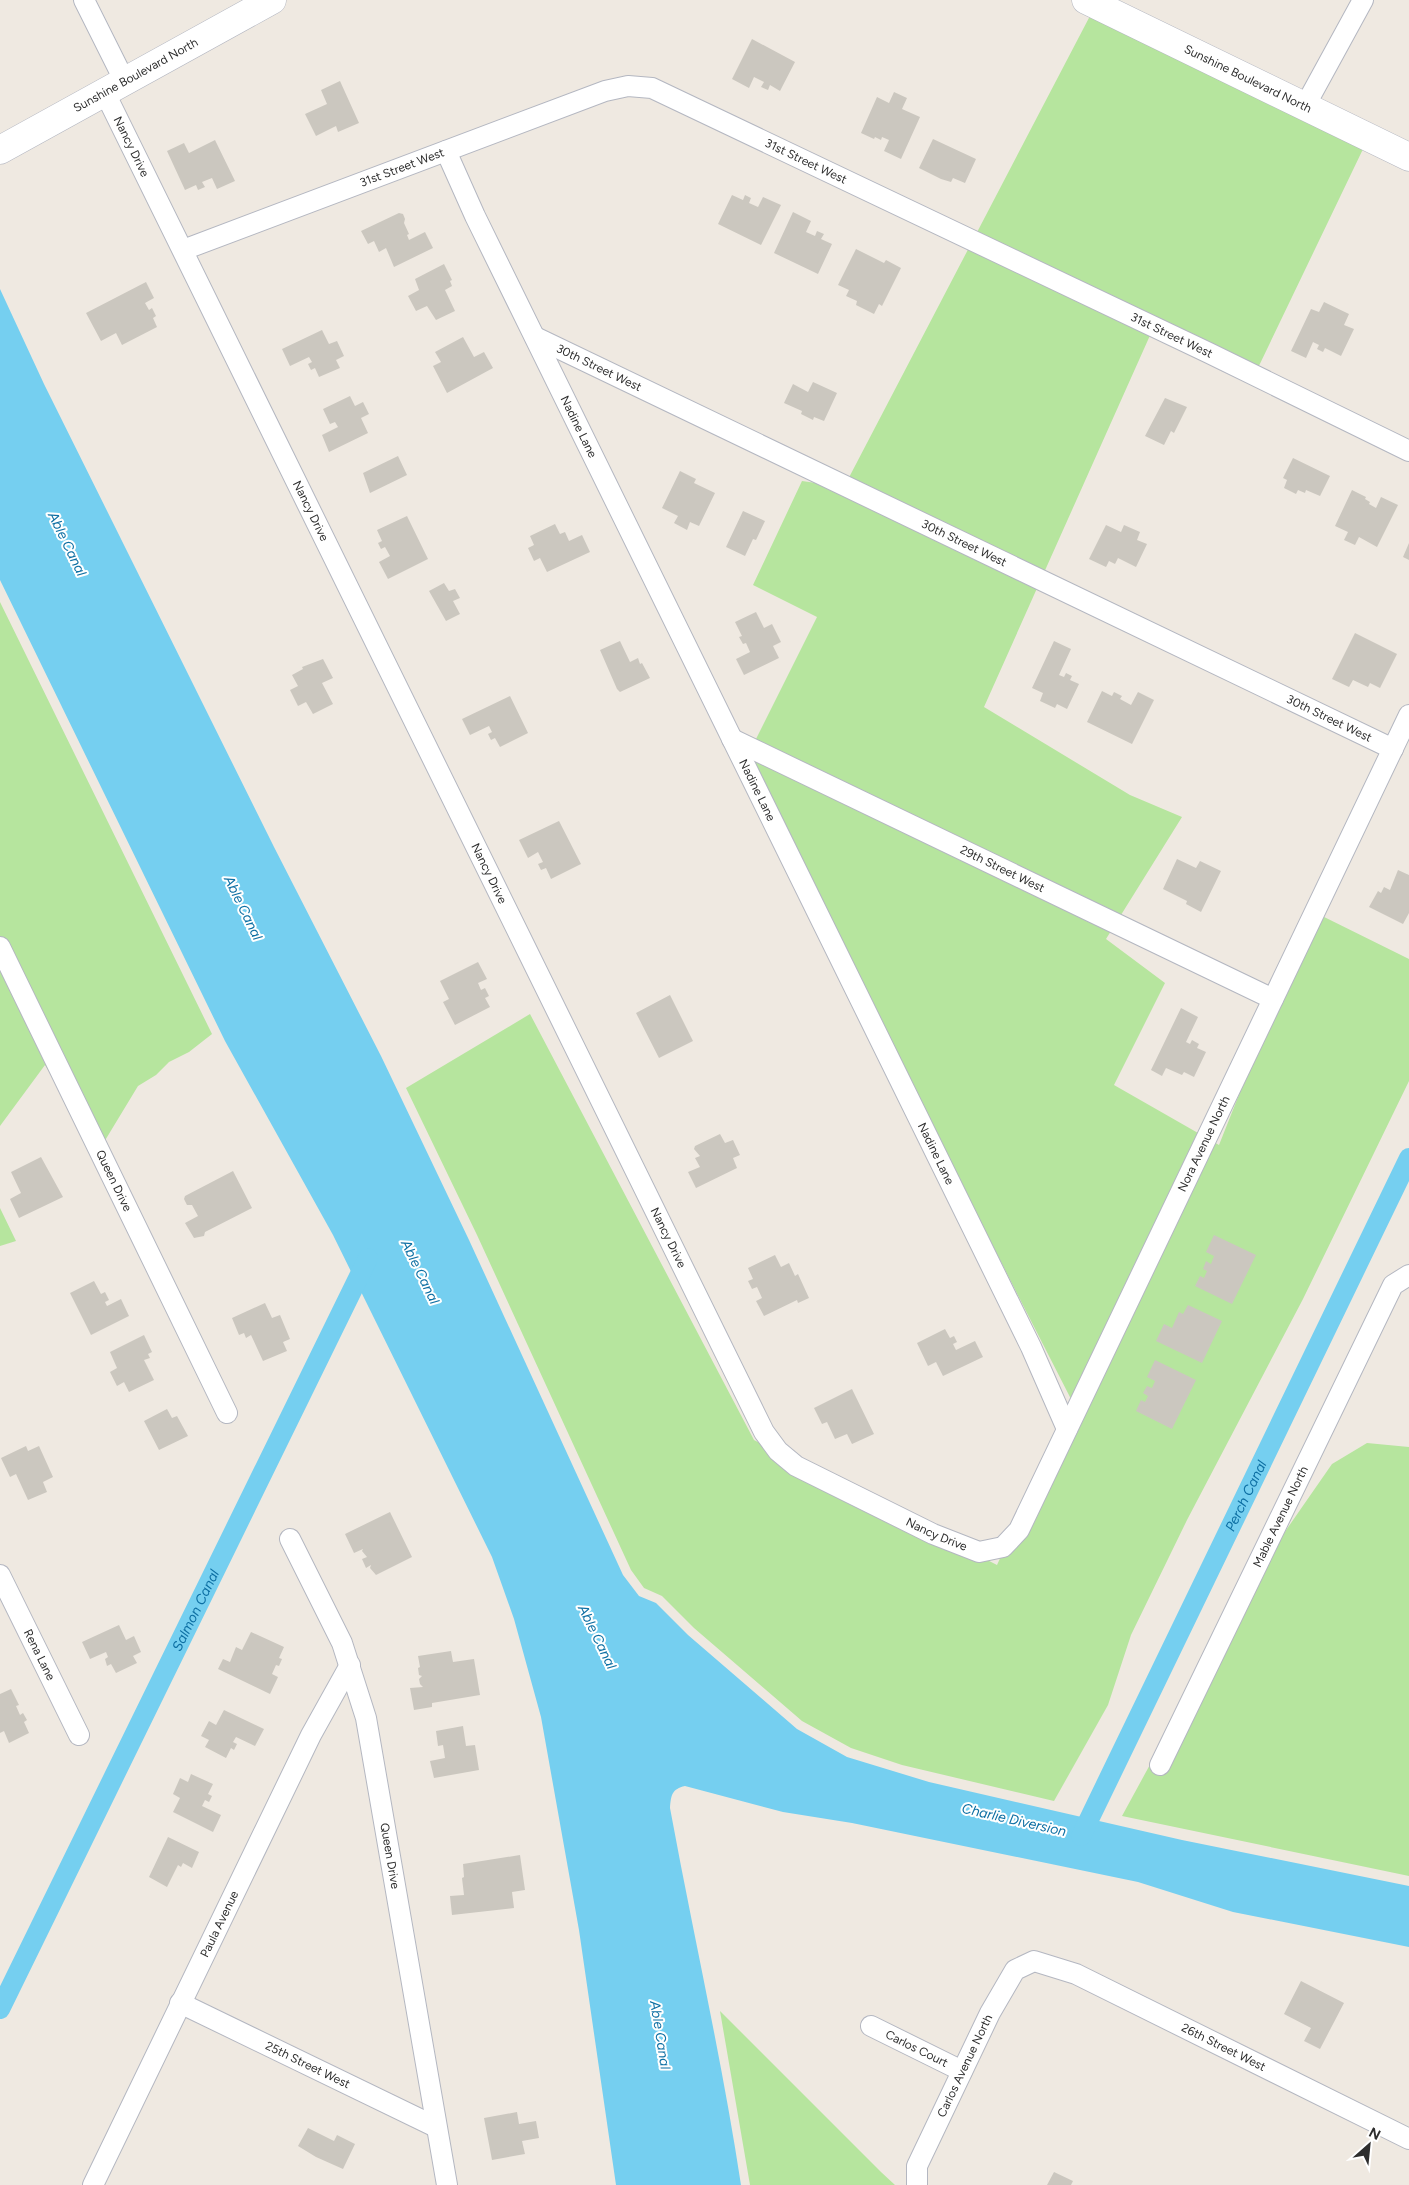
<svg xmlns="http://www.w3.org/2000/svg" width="1409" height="2185" font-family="Figtree,sans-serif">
<rect width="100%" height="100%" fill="#efe9e1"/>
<!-- green -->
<path fill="#b6e59e" d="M1091 14 1364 147 1256 372 1156 322 984 707 1130 795 1182 817 1106 939 1165 983 1114 1085 1219 1145 1312 911 1409 959V1081L1303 1299 1187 1520 1131 1635 1108 1705 1054 1801 902 1765 851 1748 802 1721 694 1628 662 1596 644 1588 631 1570 477 1235 406 1088 530 1014 754 1440 997 1565 1072 1401 745 761 817 617 753 585 802 481 844 487Z
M0 602 212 1034 189 1052 169 1062 156 1075 138 1086 98 1152 45 1065 0 1126Z
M0 1208 16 1241 0 1246Z
M1367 1443 1409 1447V1876L1122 1816 1195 1682 1266 1559 1332 1464Z
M720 2011 881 2172 895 2185H750Z"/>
<!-- water -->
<path fill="#75cff0" d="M0 289 44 384 274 847 381 1056 469 1240 623 1575 639 1596 656 1603 688 1635 797 1729 847 1757 929 1782 1182 1840 1409 1886V1947L1233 1912 1138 1882 852 1823 783 1812 685 1786C672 1789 671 1795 670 1808 693 1934 722 2059 741 2185H616L579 1930 541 1717 514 1619 492 1557 333 1235 225 1041 0 580Z"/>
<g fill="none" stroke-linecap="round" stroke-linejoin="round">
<!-- canal -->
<g stroke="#75cff0" stroke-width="20">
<path id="s1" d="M1081 1836 1409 1158"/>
<path id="s2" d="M0 2009 368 1258"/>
</g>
</g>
<!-- building -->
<path fill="#cbc7bf" d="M752 39 795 62 780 91 770 85 768 90 761 87 764 82 754 77 749 88 732 79Z
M340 81 359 123 338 132 336 126 316 136 305 114 327 104 321 90Z
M894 92 907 98 902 109 920 117 901 159 884 151 889 140 882 137 881 140 875 137 874 139 861 133 877 97 889 103Z
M933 139 976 159 965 183 953 178 951 182 941 179 919 168Z
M215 140 235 181 217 189 212 178 202 182 205 187 198 190 196 185 185 190 167 151 184 143 189 153Z
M732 195 743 200 745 195 751 198 749 203 758 207 763 197 781 205 761 245 718 224Z
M793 212 811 221 806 232 815 236 817 231 824 234 821 239 832 244 818 274 774 253Z
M399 213 403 214 405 219 404 223 409 234 407 235 409 240 425 232 433 248 394 267 386 248 379 252 374 241 368 244 361 231Z
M856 249 884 263 886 260 901 268 882 306 879 304 874 314 856 305 857 301 846 296 849 290 838 285Z
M444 264 452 280 450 281 452 286 445 290 455 311 436 320 427 306 416 311 408 296 419 290 415 279Z
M146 282 154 298 145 303 149 310 152 308 156 316 153 318 157 327 122 345 116 333 101 341 86 313Z
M1324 302 1349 314 1344 325 1354 329 1341 356 1325 348 1323 352 1317 349 1319 345 1313 342 1306 358 1291 351 1311 309 1319 312Z
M322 330 329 344 337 341 344 356 336 360 340 368 319 377 315 368 311 370 308 364 312 362 309 357 290 366 282 349Z
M463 337 474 357 484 352 493 368 447 393 433 366 441 362 435 352Z
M813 382 837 393 824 421 814 417 813 420 801 414 802 411 784 403 793 384 808 392Z
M350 396 355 406 363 402 369 414 361 418 368 433 329 452 322 435 338 427 335 422 330 424 323 409Z
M1165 398 1187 407 1174 433 1171 431 1164 445 1145 436Z
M398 456 407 475 370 493 363 473Z
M1293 458 1330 476 1320 496 1306 490 1305 493 1298 490 1296 494 1284 488 1287 480 1283 478Z
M680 471 696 479 694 483 715 493 699 526 690 522 687 530 674 523 678 516 662 508Z
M1352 490 1366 497 1365 499 1370 502 1369 504 1376 508 1381 497 1398 505 1377 547 1359 537 1355 545 1344 540 1348 532 1335 526Z
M743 511 765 521 756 540 753 539 745 556 726 547Z
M407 516 428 559 388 579 379 562 390 556 385 547 381 549 378 543 382 541 377 530Z
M555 524 560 534 565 532 569 541 582 535 590 552 547 572 540 558 534 561 528 548 534 545 530 536Z
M1106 525 1121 532 1124 525 1140 532 1137 540 1147 544 1136 567 1118 558 1115 564 1109 561 1106 567 1089 559Z
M1409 543V560L1403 557Z
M444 583 449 591 455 589 460 598 453 601 460 614 446 621 429 591Z
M756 612 764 628 772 624 781 642 773 646 779 658 744 675 736 659 750 652 746 643 743 644 739 637 742 636 735 622Z
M1355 633 1397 654 1380 688 1370 683 1368 687 1353 680 1349 687 1332 679Z
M620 641 630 662 638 658 640 664 642 663 650 678 620 692 617 689 600 650Z
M1054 641 1071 649 1059 675 1064 677 1066 673 1072 676 1070 680 1079 684 1067 709 1057 704 1055 708 1040 701 1043 693 1032 688Z
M323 659 333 678 322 683 333 704 313 714 306 702 298 706 290 690 298 686 292 675 303 669 302 667Z
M1102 691 1112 696 1114 692 1122 696 1120 699 1131 705 1138 692 1154 700 1132 744 1087 722Z
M510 696 528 733 500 747 495 738 491 740 488 734 492 732 489 726 470 735 462 719Z
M559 821 581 864 551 879 546 868 541 870 538 864 543 862 538 852 528 858 519 840Z
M1177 859 1196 868 1200 861 1221 871 1201 912 1186 904 1187 901 1163 889Z
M1398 870 1409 875V913L1403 924 1369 907 1378 891 1381 893 1384 887 1390 890Z
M478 962 487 979 478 983 481 990 485 988 489 996 485 998 490 1007 455 1025 443 1002 449 999 440 981Z
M670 995 693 1041 659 1058 636 1013Z
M1181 1008 1198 1017 1186 1042 1190 1044 1192 1040 1199 1044 1197 1048 1206 1052 1194 1077 1184 1072 1182 1075 1166 1068 1162 1076 1151 1070Z
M720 1134 725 1143 733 1140 740 1155 733 1158 737 1168 696 1188 688 1172 700 1167 695 1158 700 1156 694 1149 695 1146Z
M41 1157 63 1197 19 1218 10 1199 21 1193 11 1172Z
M233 1171 252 1208 205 1232 204 1236 194 1238 185 1223 198 1216 192 1205H187L184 1199 185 1196Z
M1214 1235 1256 1255 1232 1304 1195 1286 1200 1276 1204 1278 1207 1271 1203 1269 1206 1261 1211 1264 1214 1256 1206 1252Z
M775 1255 781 1267 789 1263 795 1276 798 1274 809 1298 798 1303 797 1300 764 1316 756 1301 762 1298 757 1287 752 1289 748 1281 753 1279 748 1268Z
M94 1281 101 1294 105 1292 109 1300 105 1302 107 1306 121 1299 129 1316 91 1335 70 1293Z
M265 1303 272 1318 280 1315 290 1339 283 1342 287 1351 263 1361 251 1335 246 1338 244 1333 239 1335 232 1318Z
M1188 1305 1222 1321 1202 1363 1156 1341 1164 1324 1172 1328 1179 1312 1183 1314Z
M945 1329 950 1338 954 1336 957 1342 953 1344 956 1350 975 1341 983 1357 943 1376 936 1362 928 1366 917 1343Z
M144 1335 152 1352 148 1354 150 1358 144 1360 154 1380 129 1392 124 1382 117 1386 110 1372 117 1368 110 1352Z
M1155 1360 1196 1380 1172 1429 1136 1411 1141 1400 1145 1402 1148 1396 1143 1393 1147 1386 1152 1388 1155 1381 1147 1377Z
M852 1389 874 1434 852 1444 847 1434 835 1439 827 1422 822 1424 814 1408Z
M167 1409 172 1418 177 1416 188 1436 159 1450 144 1421Z
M26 1446 28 1451 39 1446 53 1477 43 1482 47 1492 28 1500 16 1474 10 1477 1 1458Z
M390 1512 412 1557 376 1575 370 1568 371 1565 366 1568 362 1559 367 1557 362 1551 363 1549 354 1553 345 1534Z
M119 1625 126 1640 134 1636 141 1652 133 1656 137 1663 116 1673 111 1664 107 1666 105 1659 108 1657 106 1652 90 1659 82 1642Z
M251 1632 284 1647 279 1658 282 1659 279 1666 276 1665 272 1674 278 1677 270 1694 218 1669 223 1659 230 1662 236 1647 242 1650Z
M451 1651 453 1662 474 1659 480 1695 432 1703V1707L414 1710 410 1688 423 1687 420 1684 419 1679 422 1676 419 1675 418 1668 420 1667 418 1656Z
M11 1689 19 1705 16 1706 20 1715 23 1713 27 1720 24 1722 29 1733 9 1743 4 1731 0 1733V1694Z
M224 1710 264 1729 255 1746 236 1737 233 1742 237 1744 234 1750 231 1748 226 1758 205 1747 209 1740 201 1736 209 1721 216 1725Z
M463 1726 466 1746 475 1745 479 1770 434 1778 430 1761 445 1758 443 1745 438 1746 436 1731Z
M191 1774 213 1784 208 1794 212 1796 209 1802 205 1800 202 1806 221 1815 213 1832 173 1812 180 1798 173 1794 180 1778 188 1782Z
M168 1837 199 1852 192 1868 183 1863 181 1867 178 1865 167 1887 149 1877Z
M520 1855 525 1890 512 1892 514 1908 452 1915 450 1896 464 1895 462 1878 464 1877 463 1864Z
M1301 1981 1344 2003 1320 2049 1304 2041 1311 2028 1284 2014Z
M517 2112 519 2124 536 2121 539 2138 522 2141 525 2154 492 2160 484 2118Z
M308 2128 334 2141 337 2135 355 2144 343 2169 316 2157 298 2146Z
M1054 2172 1073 2181 1071 2185H1047Z"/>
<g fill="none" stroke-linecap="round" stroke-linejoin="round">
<defs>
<g id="street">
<path d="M84 0 124 80"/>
<path id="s3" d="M104 91 764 1432 778 1451 796 1466 933 1534 979 1552 1003 1547 1019 1530 1409 715"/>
<path d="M1305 106 1363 0"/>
<path id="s4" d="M446 151 475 216 1031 1347 1067 1429"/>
<path id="s5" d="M183 250 605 91 628 86 652 88 1209 353 1409 451"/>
<path id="s6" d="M535 337 1393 749"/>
<path id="s7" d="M732 739 1273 999"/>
<path id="s8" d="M0 947 227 1413"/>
<path id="s9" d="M290 1539 342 1643 366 1718 447 2185"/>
<path id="s10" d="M0 1575 79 1735"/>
<path id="s11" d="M1160 1765 1393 1285 1409 1275"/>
<path id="s12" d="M180 2003 436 2127"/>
<path id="s13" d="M871 2026 962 2071"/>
<path id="s14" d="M93 2185 311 1735 350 1665"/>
<path id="s15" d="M917 2185V2166L990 2013 1015 1970 1034 1961 1076 1974 1409 2139"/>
</g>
<g id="secondary">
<path id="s16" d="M1086 0 1409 157"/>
<path id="s17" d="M0 150 272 0"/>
</g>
</defs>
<!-- street casing -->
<use href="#street" stroke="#b4b7c1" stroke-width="22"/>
<!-- secondary casing -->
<use href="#secondary" stroke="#b4b7c1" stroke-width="29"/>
<!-- street -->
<use href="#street" stroke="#fff" stroke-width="20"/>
<!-- secondary -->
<use href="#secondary" stroke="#fff" stroke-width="28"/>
</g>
<g text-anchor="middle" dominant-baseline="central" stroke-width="4" stroke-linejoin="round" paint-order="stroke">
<!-- street labels -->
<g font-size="12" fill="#2e2e2e" stroke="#fff">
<text stroke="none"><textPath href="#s17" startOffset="155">Sunshine Boulevard North</textPath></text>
<text stroke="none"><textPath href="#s16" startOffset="180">Sunshine Boulevard North</textPath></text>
<text stroke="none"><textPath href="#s3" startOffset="62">Nancy Drive</textPath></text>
<text stroke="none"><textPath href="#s5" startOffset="669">31st Street West</textPath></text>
<text stroke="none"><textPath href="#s5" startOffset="234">31st Street West</textPath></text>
<text stroke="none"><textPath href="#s5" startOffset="1074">31st Street West</textPath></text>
<text stroke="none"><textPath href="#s6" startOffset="71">30th Street West</textPath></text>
<text stroke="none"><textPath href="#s4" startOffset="306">Nadine Lane</textPath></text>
<text stroke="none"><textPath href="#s3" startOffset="468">Nancy Drive</textPath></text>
<text stroke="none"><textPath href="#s6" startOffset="476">30th Street West</textPath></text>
<text stroke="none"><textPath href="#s6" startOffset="881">30th Street West</textPath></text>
<text stroke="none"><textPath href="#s4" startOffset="711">Nadine Lane</textPath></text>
<text stroke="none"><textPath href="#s7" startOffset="300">29th Street West</textPath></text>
<text stroke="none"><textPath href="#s3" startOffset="872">Nancy Drive</textPath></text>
<text stroke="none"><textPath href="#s3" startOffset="2220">Nora Avenue North</textPath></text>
<text stroke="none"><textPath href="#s4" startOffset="1116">Nadine Lane</textPath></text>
<text stroke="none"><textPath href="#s8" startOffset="260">Queen Drive</textPath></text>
<text stroke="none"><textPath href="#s3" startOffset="1278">Nancy Drive</textPath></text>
<text stroke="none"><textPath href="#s11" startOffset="276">Mable Avenue North</textPath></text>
<text stroke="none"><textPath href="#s3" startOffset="1698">Nancy Drive</textPath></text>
<text stroke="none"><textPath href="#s10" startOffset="89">Rena Lane</textPath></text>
<text stroke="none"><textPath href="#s9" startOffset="335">Queen Drive</textPath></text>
<text stroke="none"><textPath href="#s14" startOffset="290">Paula Avenue</textPath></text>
<text stroke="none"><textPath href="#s15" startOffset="468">26th Street West</textPath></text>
<text stroke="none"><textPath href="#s13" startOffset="51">Carlos Court</textPath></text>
<text stroke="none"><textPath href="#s12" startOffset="142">25th Street West</textPath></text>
<text stroke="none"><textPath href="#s15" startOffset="130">Carlos Avenue North</textPath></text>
</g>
<!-- water labels -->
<g font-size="14" font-style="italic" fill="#0d6fa3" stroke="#fff">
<text transform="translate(67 544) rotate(64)">Able Canal</text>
<text transform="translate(243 908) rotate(64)">Able Canal</text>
<text transform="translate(420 1272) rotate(64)">Able Canal</text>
<text stroke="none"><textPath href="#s1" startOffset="378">Perch Canal</textPath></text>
<text stroke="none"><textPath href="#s2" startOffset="444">Salmon Canal</textPath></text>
<text transform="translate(597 1637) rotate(64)">Able Canal</text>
<text transform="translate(1014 1820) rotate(13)">Charlie Diversion</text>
<text transform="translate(660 2035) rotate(81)">Able Canal</text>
</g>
</g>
<!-- north arrow -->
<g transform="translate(1369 2145) rotate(27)" stroke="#ffffff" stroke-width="4" paint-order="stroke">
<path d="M0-4L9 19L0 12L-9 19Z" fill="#2e2e2e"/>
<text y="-8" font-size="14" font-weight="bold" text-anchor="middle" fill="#2e2e2e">N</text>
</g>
</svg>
